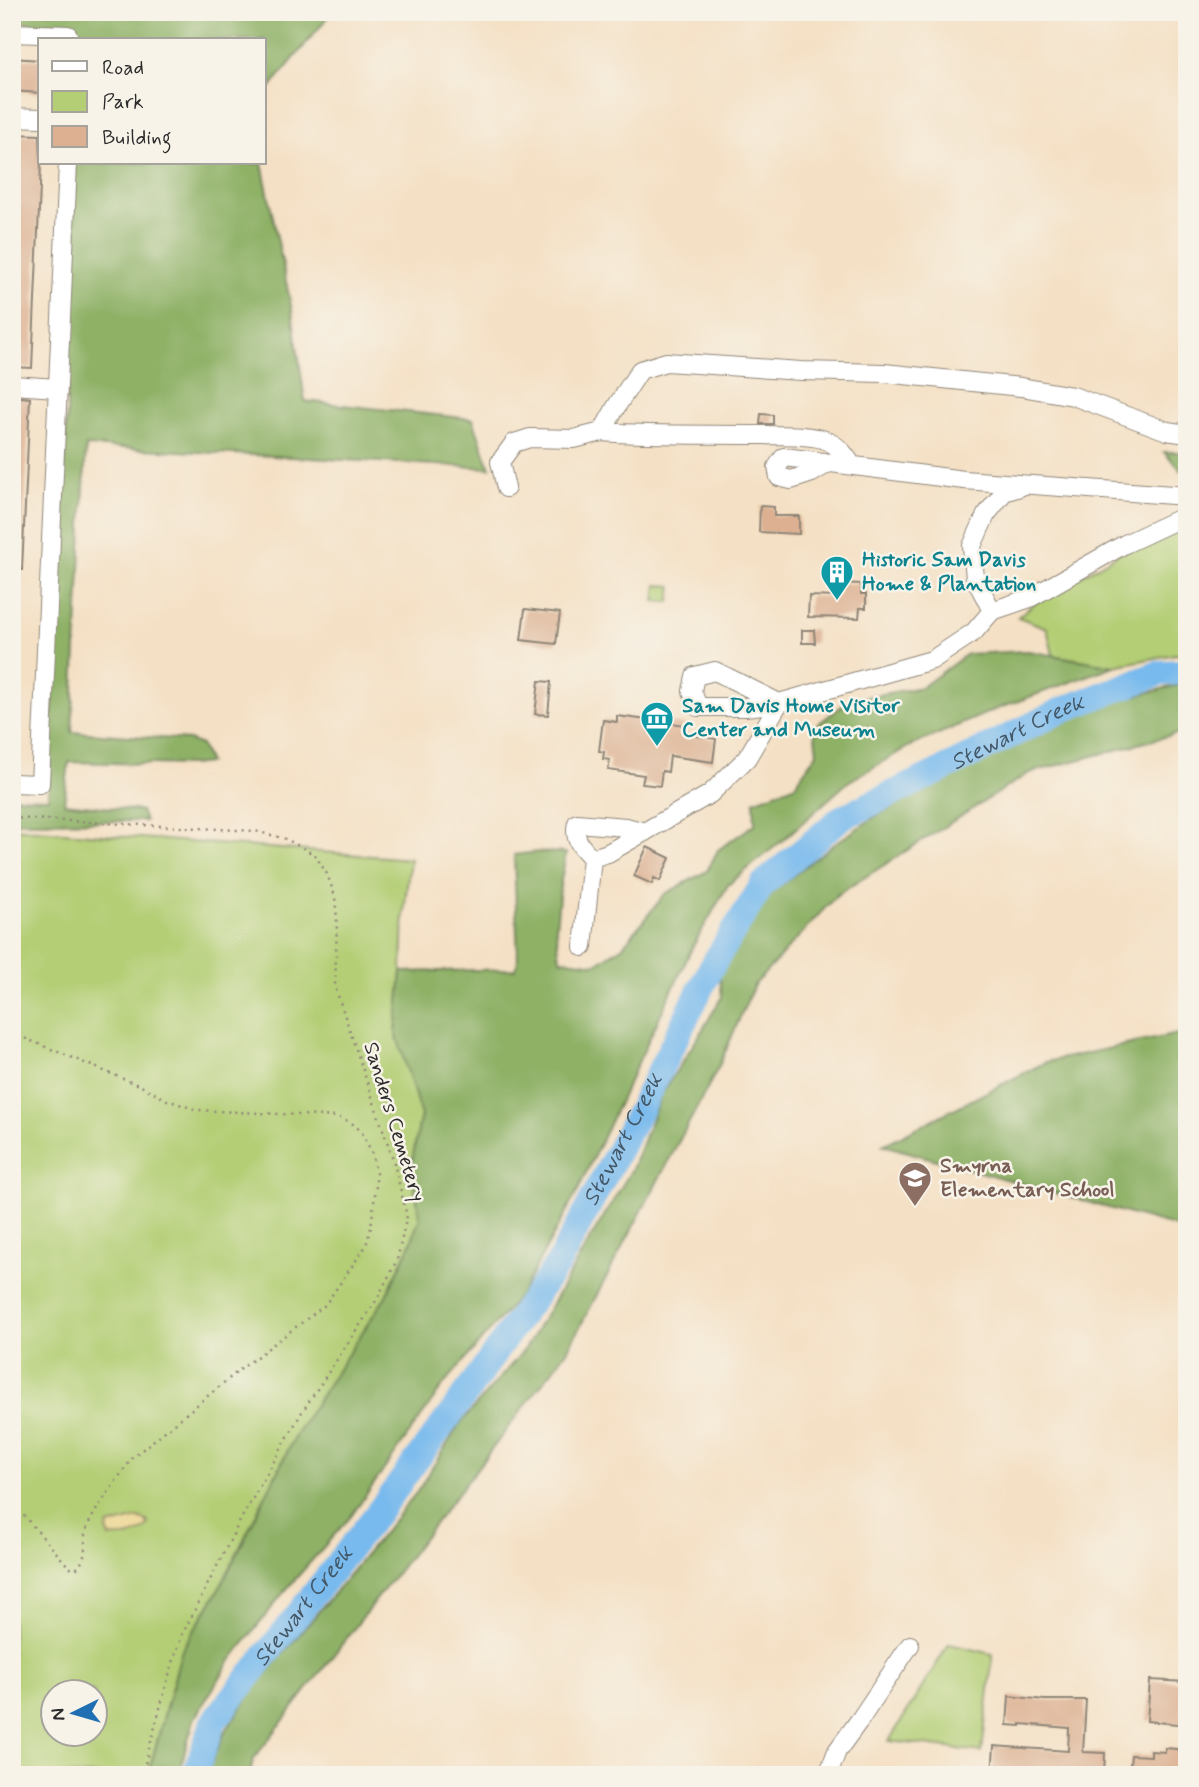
<svg xmlns="http://www.w3.org/2000/svg" width="1199" height="1787" font-family="Mynerve,sans-serif">
<rect width="100%" height="100%" fill="#f7f3e8"/>
<filter id="ink" filterUnits="userSpaceOnUse"><feTurbulence type="fractalNoise" baseFrequency=".0143" numOctaves="2"/><feDisplacementMap in="SourceGraphic" scale="14" xChannelSelector="R" yChannelSelector="G"/><feConvolveMatrix kernelMatrix="1 2 1 2 8 2 1 2 1" color-interpolation-filters="sRGB"/></filter>
<filter id="wash" filterUnits="userSpaceOnUse"><feTurbulence type="fractalNoise" baseFrequency=".00686" numOctaves="4" result="noise"/><feDisplacementMap in="SourceGraphic" scale="28" xChannelSelector="R" yChannelSelector="G"/><feGaussianBlur stdDeviation="1.57" result="paint"/><feColorMatrix in="noise" values="0 0 0 0 0 0 0 0 0 0 0 0 0 0 0 0 0 1.4 0 .05"/><feComposite in="paint" operator="in"/></filter>
<g filter="url(#wash)">
<rect width="100%" height="100%" fill="#f4e0c4"/>
<!-- green -->
<path fill="#b3ce75" stroke="#6f7c50" stroke-width="2" fill-rule="evenodd" d="M1187 521V655L1175 654 1114 666 1053 655 1047 628 1018 617 1032 605 1137 543Z
M657 585 672 586 670 602 655 601Z
M12 828 410 859 404 912 402 972 396 1033 421 1115 411 1166 420 1217 410 1246 386 1296 296 1434 221 1586 182 1650 148 1775H12ZM52 1692H94V1734H52Z
M949 1644 993 1654 982 1752 889 1741Z"/>
<!-- forest -->
<path fill="#8eb166" stroke="#5c6e48" stroke-width="2" d="M12 12H332L264 95V40H74L75 25 12 22Z
M71 163H262L292 311 305 401 473 419 490 468 86 446 72 732 189 740 201 745 209 763 191 765 69 762 64 803 141 811 145 821 12 822V797L48 798 67 409Z
M1164 452H1187V476Z
M1028 651 1114 666 994 710 908 747 848 782 784 839 728 885 693 946 577 1192 521 1294 445 1383 352 1515 284 1592 229 1663 194 1719 178 1775H148L182 1650 221 1586 296 1434 386 1296 410 1246 420 1217 411 1166 421 1115 396 1033 402 972 515 969 518 962 514 855 538 852 566 853 560 886 556 928 560 959 596 964 623 946 665 894 707 871 718 850 755 824 754 801 794 786 817 753 814 727 850 700 922 687 967 654Z
M1187 683V731L1029 773 837 895 754 985 719 1066 567 1351 253 1760 250 1775H206L225 1732 255 1687 335 1592 417 1492 459 1425 525 1349 632 1169 661 1095 697 1039 722 997 719 968 732 955 764 898 834 844 879 814 977 764 1052 721 1121 699Z
M1187 1032V1230L883 1145 1046 1062Z"/>
<!-- sand -->
<path fill="#eeda9e" stroke="#8c8264" stroke-width="2" d="M138 1518 147 1521 148 1525C140 1537 123 1538 110 1537L107 1531 108 1526Z"/>
<g fill="none" stroke-linecap="round" stroke-linejoin="round">
<!-- river -->
<path stroke="#78baed" stroke-width="26" id="s1" d="M194 1775 214 1721 376 1515 470 1388 559 1262 641 1108 712 966 763 884 841 818 944 769 1062 710 1160 673 1187 672"/>
</g>
<g id="blocks">
<!-- building -->
<path fill="#dcb091" d="M12 58 40 60V93L12 91Z
M12 134 40 135 41 163 32 368 12 367Z
M12 396 30 398 22 570H12Z
M761 414 773 415V424H760Z
M760 506 774 507V516H799V534L759 532Z
M839 583 861 584V594H866V608H860L859 618 808 617 809 596 838 597Z
M525 609 560 613 556 644 521 640Z
M802 630H814L815 643H802Z
M539 681 551 682 548 715 535 714Z
M617 716 686 725 685 734 716 739 713 762 670 756 668 772 662 771 660 786 642 784 644 775 608 770 610 760 603 759 604 752 599 751 603 720 617 722Z
M647 847 670 858 660 881 654 878 652 884 634 876Z
M1150 1680 1187 1682V1725L1147 1721Z
M1009 1696 1045 1700H1086L1083 1752 1105 1753 1104 1775H992L994 1746 1068 1751 1069 1728 1021 1724V1726L1007 1725Z
M1165 1748 1187 1750V1775H1129L1131 1755 1151 1756V1751L1165 1752Z"/>
</g>
</g>
<g filter="url(#ink)">
<use href="#blocks" fill-opacity="0" stroke="#908678" stroke-width="2"/>
<g fill="none" stroke-linecap="round" stroke-linejoin="round">
<defs>
<path id="minor" d="M12 33 68 35
M12 117 40 118
M12 385 58 388
M602 432C657 436 711 434 765 435 783 436 809 434 825 440 838 445 845 454 852 465
M829 463 812 473 791 480 779 477 777 467 784 457 964 480 1187 496
M1020 487 1004 492 986 515 972 546 975 578 992 611 1030 598 1125 544 1187 515
M506 488 500 462 514 443 530 438 574 439 602 432 616 407 640 370 666 362 801 371 884 373 1021 387 1073 396 1167 431 1187 434
M779 703 715 671 695 676 692 691 698 707H745L779 703 932 660 974 632 992 611
M12 783 40 784 68 163
M592 858C581 847 573 839 577 823L626 827 645 832
M583 947 592 858 608 853 710 794 747 758 779 703
M828 1775 837 1751 861 1718 910 1645"/>
</defs>
<!-- minor casing -->
<use href="#minor" stroke="#908678" stroke-width="20"/>
<!-- path -->
<path stroke="#908678" stroke-width="2.5" stroke-dasharray="2 5" stroke-linecap="butt" d="M12 818 255 831 286 839 315 855 327 874 335 896 337 919 335 987 393 1159 407 1216 397 1260 376 1301 302 1412 241 1519 182 1635 169 1675 142 1775
M12 1033 143 1087 167 1100 197 1110 321 1116 337 1117 348 1121 356 1126 362 1133 371 1151 376 1172V1186L371 1227 366 1246 325 1305 242 1368 132 1458 100 1504 90 1521 85 1532V1552L83 1560 79 1566 76 1569H72L68 1566 12 1502
M12 1763 25 1775"/>
<!-- minor -->
<use href="#minor" stroke="#fff" stroke-width="18"/>
</g>
</g>
<!-- icons -->
<defs>
<symbol id="building-pin" viewBox="-11 -11 22 30"><path d="M0 17L-7.5 6A9.5 9.5 0 1 1 7.5 6Z" fill="#0f9aa8" stroke="#f7f3e8"/><path d="M-4-6H4V6H1V3H-1V6H-4ZM-2.5-4.3h1.7v1.8h-1.7ZM.8-4.3h1.7v1.8H.8ZM-2.5-1h1.7V.8h-1.7ZM.8-1h1.7V.8H.8Z" fill="#fff"/></symbol>
<symbol id="museum-pin" viewBox="-11 -11 22 30"><path d="M0 17L-7.5 6A9.5 9.5 0 1 1 7.5 6Z" fill="#0f9aa8" stroke="#f7f3e8"/><path d="M0-6L6-3V-2H-6V-3ZM-5-1h2V3h-2ZM-1-1h2V3h-2ZM3-1h2V3H3ZM-6 4H6V6H-6Z" fill="#fff"/></symbol>
<symbol id="school-pin" viewBox="-11 -11 22 30"><path d="M0 17L-7.5 6A9.5 9.5 0 1 1 7.5 6Z" fill="#8d6e63" stroke="#f7f3e8"/><path d="M0-5L7-2L0 1L-7-2ZM-4 1L0 2.5L4 1V4Q0 6-4 4Z" fill="#fff"/></symbol>
</defs>
<g fill-rule="evenodd">
<use href="#building-pin" x="818" y="553" width="38" height="52"/>
<use href="#museum-pin" x="638" y="699" width="38" height="52"/>
<use href="#school-pin" x="896" y="1159" width="38" height="52"/>
</g>
<g text-anchor="middle" dominant-baseline="central" stroke-width="5" stroke-linejoin="round" paint-order="stroke">
<!-- culture labels -->
<g font-size="21" font-weight="bold" fill="#0d838f" stroke="#f7f3e8" text-anchor="start">
<text x="862" y="560">Historic Sam Davis<tspan x="862" dy="24">Home &amp; Plantation</tspan></text>
<text x="682" y="706">Sam Davis Home Visitor<tspan x="682" dy="24">Center and Museum</tspan></text>
</g>
<!-- street labels -->
<g font-size="21" fill="#2b2b2b" stroke="#f7f3e8">
<text transform="translate(394 1122) rotate(73)">Sanders Cemetery</text>
</g>
<!-- education labels -->
<g font-size="21" font-weight="bold" fill="#785e54" stroke="#f7f3e8" text-anchor="start">
<text x="940" y="1166">Smyrna<tspan x="940" dy="24">Elementary School</tspan></text>
</g>
<!-- water labels -->
<g font-size="23" font-style="italic" fill="#425665" stroke="#f7f3e8">
<text stroke="none"><textPath href="#s1" startOffset="1360">Stewart Creek</textPath></text>
<text stroke="none"><textPath href="#s1" startOffset="770">Stewart Creek</textPath></text>
<text stroke="none"><textPath href="#s1" startOffset="203">Stewart Creek</textPath></text>
</g>
</g>
<!-- margin -->
<rect width="1199" height="1787" fill="none" stroke="#f7f3e8" stroke-width="42"/>
<!-- legend -->
<rect x="38" y="38" width="228" height="126" fill="#f7f3e8" stroke="#a5a39c" stroke-width="2"/>
<rect x="52" y="61" width="35" height="10" fill="#ffffff" stroke="#a5a39c" stroke-width="2"/>
<text x="102" y="74" font-size="21" fill="#2b2b2b">Road</text>
<rect x="52" y="91" width="35" height="21" fill="#b3ce75" stroke="#a5a39c" stroke-width="2"/>
<text x="102" y="108" font-size="21" fill="#2b2b2b">Park</text>
<rect x="52" y="126" width="35" height="21" fill="#dcb091" stroke="#a5a39c" stroke-width="2"/>
<text x="102" y="144" font-size="21" fill="#2b2b2b">Building</text>
<!-- north arrow -->
<g transform="translate(74 1713) rotate(265)"><circle r="33" fill="#f7f3e8" stroke="#a5a39c" stroke-width="2"/>
<path d="M0-5L12 26L0 18L-12 26Z" fill="#1f6fb2"/>
<text y="-10" font-size="19" font-weight="bold" text-anchor="middle" fill="#2b2b2b">N</text>
</g>
</svg>
